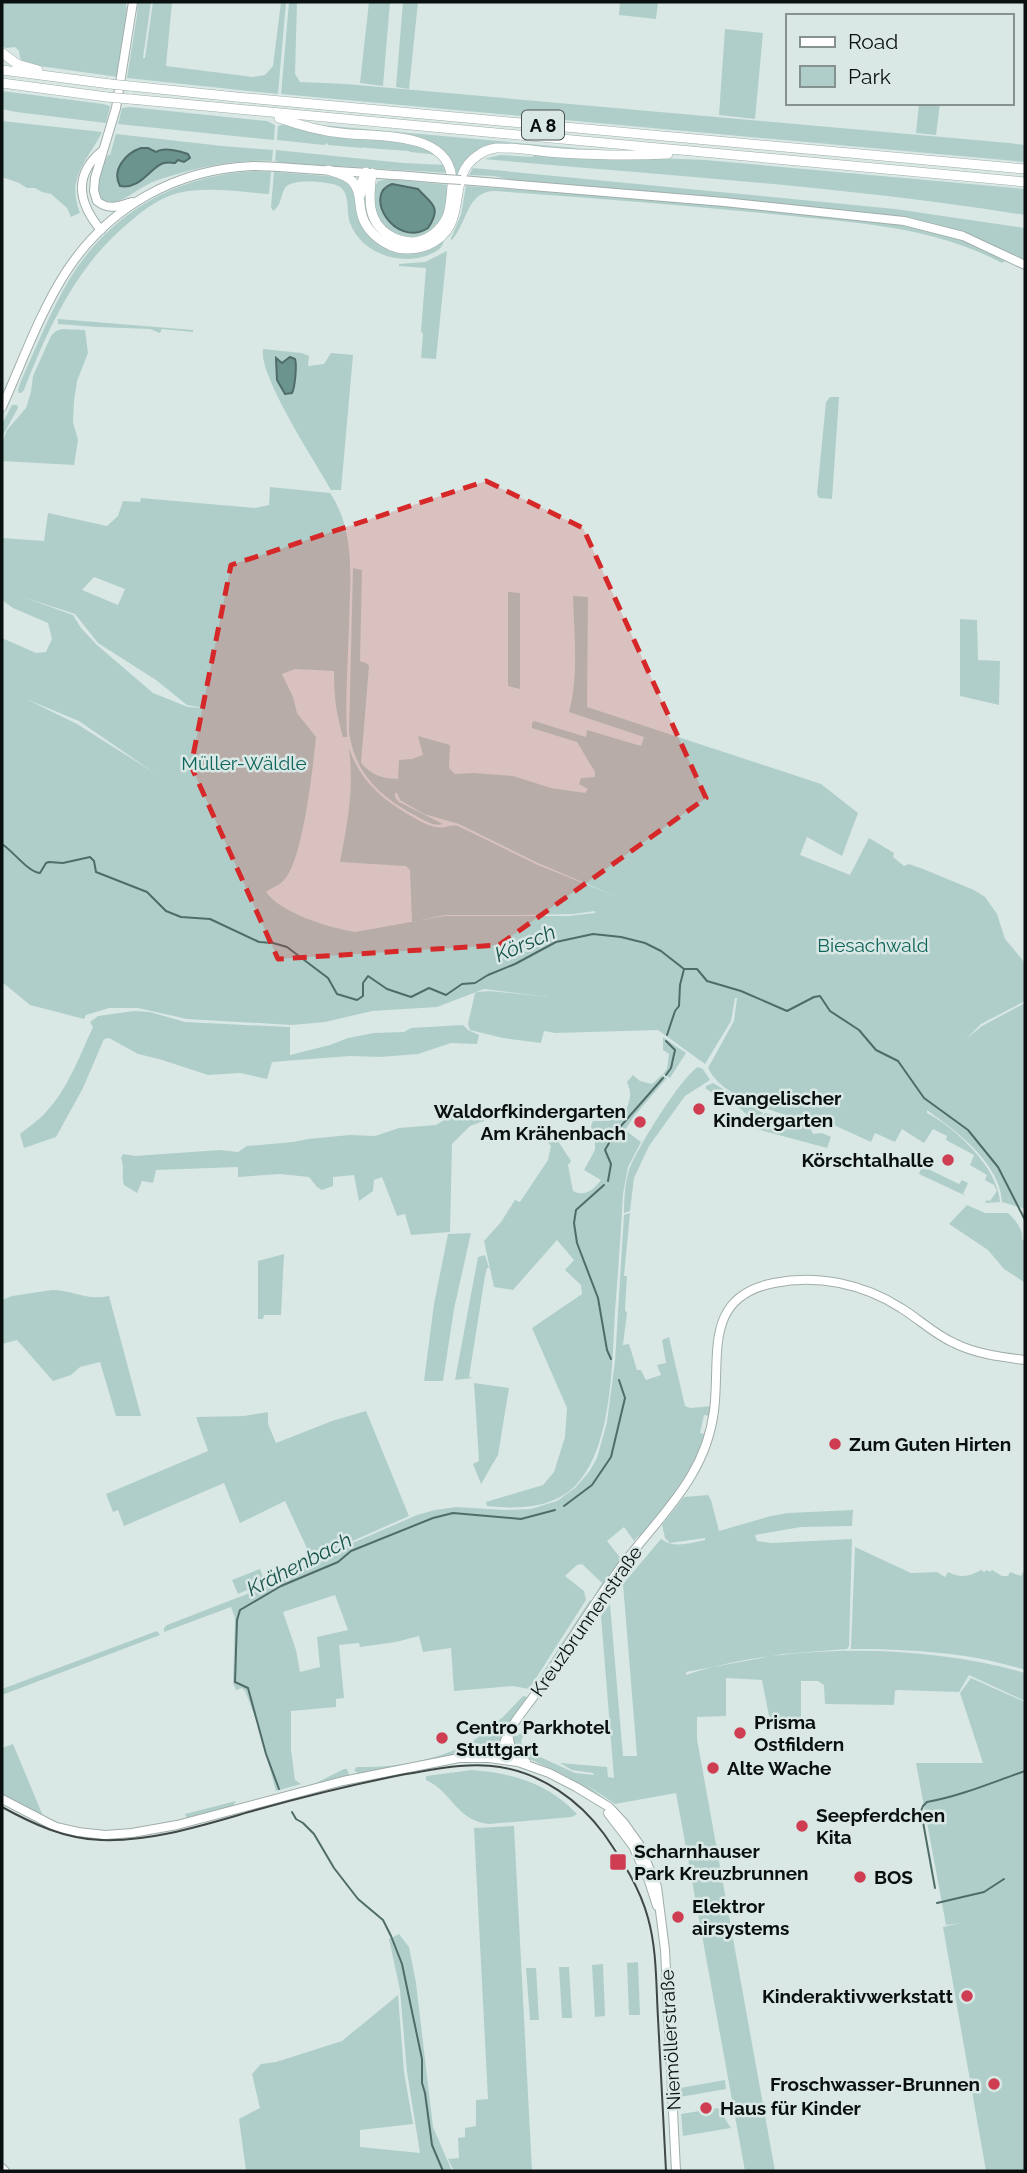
<svg xmlns="http://www.w3.org/2000/svg" width="1027" height="2173" font-family="Raleway,sans-serif">
<rect width="100%" height="100%" fill="#d9e8e5"/>
<!-- green -->
<path fill="#b0cec9" fill-rule="evenodd" d="M2 2H126L127 15 118 77 25 64 20 58 19 51 15 47 7 48 2 47Z
M138 2H151L143 58H145L153 2H172L166 66 253 77 265 75 273 66 281 2H286L278 94 127 78 137 15Z
M289 2H297L295 74 300 82 346 84 1009 143 1025 145V162L281 94Z
M369 2H390L383 86 360 83Z
M403 2H418L409 89 396 87Z
M620 2H658L656 19 619 15Z
M725 29 763 33 755 119 719 115Z
M2 91 103 104 110 106 106 123 16 112 2 109Z
M919 103H940L936 135 916 133Z
M130 107 267 121 275 125 274 140 118 124 122 108Z
M2 121 102 132C87 162 66 177 80 213L71 217 67 208 51 194 42 192 35 188H27L19 183 2 177Z
M286 124 416 143 439 155 410 152 409 151 366 148 365 147 362 148 328 145 327 143 324 145 277 140 278 126Z
M320 125 598 150V151C573 150 501 140 481 149 444 167 467 219 434 240 426 244 418 247 409 247 396 247 384 241 376 232 367 222 364 210 364 197L366 198C365 244 427 263 448 220 453 209 453 196 454 183 454 167 447 151 432 143 409 131 348 132 320 127Z
M116 134 222 146 273 150 272 161C235 159 194 168 158 180 136 187 127 204 103 203 91 187 100 171 108 155H110Z
M276 150 403 163 446 165 449 173 285 163 275 161Z
M534 153 705 160 1025 189V215C842 186 659 175 484 159L500 155 533 157Z
M473 168 895 209 1025 228V261L963 232 906 217 710 197 515 181 494 176 469 175Z
M255 171 271 172 269 194C240 192 206 186 178 193 160 198 146 208 132 220 77 264 49 326 24 390L21 393H19L18 390 21 381C36 348 50 312 69 280 110 212 177 175 255 171Z
M274 172 340 177 351 183 365 230 373 239H444C443 249 436 252 426 256 398 265 361 253 350 223 346 211 351 190 336 185 326 182 292 178 285 188 280 196 282 205 273 211L271 207Z
M389 179 450 185C448 195 448 208 444 218 424 265 351 222 378 181Z
M466 186 678 201 907 224 960 238 1006 260 1002 263C931 226 858 223 781 215 686 205 590 198 495 191 466 191 468 223 451 241V238L461 215Z
M447 251 436 359 421 358 423 334 421 331 426 268 399 266V264L425 262Z
M58 319 193 330V332L162 329 160 333 150 329 97 327 58 324Z
M62 329 85 330 88 353 77 381 74 401 73 422 78 440 74 465 2 461V443L7 430 26 408 31 392 33 376 51 336 56 331Z
M263 349 302 353 309 356 308 366 324 364 331 353 353 355 341 490H331C316 463 258 375 263 349Z
M830 397H839L832 499 819 498 817 494 826 402Z
M12 405H17L18 408 2 437V424Z
M270 487 330 493C356 531 350 580 349 624 348 662 345 700 347 737H343C336 713 334 696 334 671L295 669 282 674 293 697 297 713 316 737C313 766 303 861 284 880 280 885 271 888 266 892 281 913 329 928 355 932L445 916H568L595 913V911L574 914 526 915H445L412 922 410 870 406 866 340 862C348 821 354 789 349 748 360 780 381 799 411 816 418 820 428 826 436 827 444 829 450 824 458 826L538 865 615 896 538 863 459 824 424 814 400 800 397 793H395V797L399 802 443 824C434 827 426 821 418 817 382 798 355 775 349 732L353 568 362 570 360 661 366 663 369 666 361 763C373 776 381 778 398 779L399 760 412 759 423 755 418 736 450 745 449 768 455 774 473 773 513 776 551 788 585 793 588 789 579 784 581 778 595 777V772L577 742 532 728V723L534 721 586 737 587 730 641 746 644 737 569 712C579 676 574 633 573 596L588 597 587 707 821 784 858 813 842 856 807 837 800 855 850 875 869 838 894 853 893 857 904 866 909 864 923 869 974 890 985 897 997 914 1005 939 1025 963V1001L981 1024 966 1039 982 1026 1025 1003V1209L1002 1202C1000 1163 956 1131 927 1110V1113C956 1128 998 1168 1000 1202L985 1203 987 1200 990 1201 997 1191 994 1185 985 1180 987 1175 970 1165 974 1155 946 1140 947 1136 933 1129 924 1143 902 1129 895 1142 875 1133 871 1142 825 1121 821 1127C788 1113 726 1104 708 1068L734 1021 737 998H735L731 1021 705 1064 658 1030 555 1033 544 1031 541 1043 503 1038 470 1030 468 1024 475 993 477 992 490 991 549 997 484 989 437 1007 372 1011 325 1022 292 1025 187 1019 138 1008H109L86 1015 84 1019 30 1005 2 982V638L36 653 46 652 52 639 48 623 13 608 2 600V538L44 541 48 513 107 526 118 516 123 501 140 502 141 498 255 508 269 505ZM94 577 125 589 118 605 82 590ZM23 597 75 614 98 643 156 680 187 705 204 708 188 707 153 693 97 645 81 628 73 615ZM26 699 79 721 153 772 77 724Z
M508 592 520 593V689L508 686Z
M960 619 977 620 978 660 1000 661 999 705 960 696Z
M134 1011 150 1012 185 1022 290 1027V1055L330 1045 348 1038 374 1033 404 1032 411 1028 463 1025 468 1030 479 1035 477 1044 451 1043 418 1054 380 1057 350 1056 272 1062 267 1079 240 1073 208 1075 159 1059 138 1054 109 1038 104 1039 83 1088 56 1137 24 1148 20 1134C28 1127 38 1121 45 1113 68 1089 79 1057 93 1027L90 1022 98 1016Z
M663 1037 686 1053 670 1078 663 1074 667 1069 669 1054 663 1050Z
M698 1067 703 1069 710 1080 685 1096 649 1146 634 1178 630 1211 624 1213C624 1199 625 1184 629 1170 636 1150 681 1077 698 1067Z
M633 1075 640 1081 652 1084 662 1075 667 1078 635 1115 625 1130 641 1142 628 1167 623 1194C621 1233 618 1272 615 1311 612 1362 613 1451 573 1488 549 1509 517 1509 487 1506L486 1502 543 1485 554 1472 565 1437 567 1408 532 1328 582 1294 581 1285 565 1270 574 1260 557 1240 513 1290 494 1287 484 1241 501 1222 515 1200 520 1202 548 1160 551 1146 541 1135 544 1129 556 1138 571 1161 568 1165 573 1191C585 1197 593 1190 601 1180L584 1170 595 1150V1139L591 1126 593 1121C609 1121 622 1122 628 1105 631 1095 631 1092 627 1082Z
M713 1083 763 1113 755 1123 741 1109 706 1089V1086Z
M461 1113 483 1115 484 1121 470 1126 452 1144 450 1232 411 1235 405 1214 397 1216 382 1177 374 1180 373 1191 359 1201 354 1175 333 1177V1186L322 1190 317 1187 309 1177 280 1174 238 1177V1167L156 1170 153 1183 142 1181 137 1193 124 1185C121 1176 125 1168 121 1158L123 1154 135 1156 220 1150 238 1152 247 1146 293 1142 308 1139 350 1135 375 1136 399 1128 436 1125 451 1116Z
M765 1113 796 1121 810 1127 813 1134 822 1133 831 1137 827 1148 753 1128Z
M922 1166 959 1184 962 1180 968 1183 963 1194 966 1196 919 1174Z
M967 1205 985 1213H1008C1015 1219 1024 1231 1022 1239L1025 1242 1024 1282 1004 1269 988 1250 949 1224Z
M630 1213 624 1276H627L625 1310 627 1313 623 1345 629 1344 637 1370H641L646 1380 661 1375 657 1365 666 1363 662 1340 669 1337 685 1406 690 1408 712 1406 709 1416 704 1415 700 1433 704 1434 705 1430H707C691 1475 669 1502 640 1538L638 1536 634 1541 624 1527 607 1541 622 1560 596 1596H594L602 1583 582 1564 577 1565 565 1576 584 1591 586 1600 529 1689 513 1686 454 1691 451 1648 423 1652 419 1636 396 1642 360 1647 359 1643 339 1645 344 1698 336 1699V1707L291 1711V1750L295 1780 301 1784 276 1791 257 1722 245 1691 242 1688 236 1690 233 1683 235 1618 231 1607 164 1632V1628L167 1625 265 1587 325 1555 417 1515 435 1510 456 1507 505 1510 531 1509 557 1501 575 1488 589 1472 597 1458 607 1422 615 1361 624 1215ZM335 1595 348 1630 317 1637 320 1667 300 1672 296 1650 283 1612Z
M471 1233 454 1309 443 1381H424L434 1304 448 1234Z
M284 1254 281 1315H264L263 1319H258V1261Z
M485 1255 489 1268H487L485 1276 469 1377 473 1378 455 1380 478 1257Z
M52 1290C72 1290 88 1301 109 1296L141 1416H116L100 1362 80 1367 71 1375 53 1381 17 1340 2 1344V1300L12 1296Z
M474 1383 509 1388 498 1455 481 1484 473 1464 479 1461Z
M366 1411 409 1516 312 1559 285 1501 240 1523 224 1483 124 1526 118 1510 113 1512 106 1494 208 1451 196 1417 244 1416 268 1412V1424L276 1443 332 1421Z
M708 1495 711 1500 719 1531 771 1516 788 1513 853 1510 852 1526 801 1527 755 1535 757 1541 772 1543 852 1539 849 1646 847 1649 782 1654 686 1672V1675C785 1642 926 1644 1025 1673V1701L969 1675 959 1692 898 1690 895 1691 894 1705 825 1704 824 1685 818 1681H801V1727L771 1726 762 1680 726 1678V1716L697 1717V1739L775 2171H745L676 1793 615 1804 587 1785 609 1802 611 1807C594 1792 574 1780 554 1770 540 1763 526 1759 514 1749 511 1736 512 1730 522 1720L514 1735 517 1736 525 1730 521 1742 525 1750 575 1773 594 1775 593 1773 572 1770 560 1763 607 1767 608 1777 614 1778 601 1616 610 1604 623 1756H637L623 1584 661 1539C674 1549 689 1543 705 1540V1538L670 1543 665 1538 662 1525 684 1497Z
M855 1547 911 1573 937 1572 945 1577 948 1572C960 1578 969 1577 981 1570L984 1572 987 1570 990 1572 992 1570 1002 1576H1008L1010 1572 1021 1576 1025 1569V1670C969 1652 909 1649 851 1649Z
M260 1569 265 1582 238 1594 232 1580Z
M590 1600 592 1601 531 1692V1691Z
M157 1631 160 1635 2 1695V1689Z
M971 1678 1025 1702V2171H986L943 1927 960 1923 946 1925 916 1763H983L960 1693Z
M523 1696 528 1697V1701L504 1732 497 1749 472 1742 503 1717Z
M13 1744 43 1816 2 1795V1748Z
M468 1744 494 1751 486 1754 456 1755 359 1774 354 1770 357 1767C394 1768 434 1761 468 1744Z
M344 1769H347L349 1774 345 1777 245 1803 316 1783Z
M472 1770C512 1773 548 1783 577 1814L572 1817 489 1824C455 1820 453 1792 426 1780V1776Z
M236 1801 232 1807 187 1819 185 1814Z
M514 1826 532 2171H454L448 2159 459 2158 458 2138 465 2137V2128L476 2126V2100L488 2099 474 1828Z
M399 1934 409 1947 416 1983 433 2127 452 2171H246L239 2119 260 2108 252 2074 261 2064 276 2062 342 2041 398 1995 404 2072 413 2124 360 2130V2147L420 2153 407 2072 400 1990 389 1939Z
M638 1962 640 2015H629L627 1963Z
M603 1964 605 2016 595 2017 592 1965Z
M559 1967H569L572 2018H562Z
M526 1968H536L539 2020H530Z
M725 2080 726 2089 680 2097V2088Z
M718 2108 731 2128 683 2136 681 2114Z"/>
<!-- water -->
<path fill="#6c948e" stroke="#4f6c68" stroke-width="2" d="M141 148H148L156 152C164 147 180 151 188 154L190 158 184 162 178 160 175 163C172 163 168 162 164 163 151 166 141 190 120 186 111 170 126 153 141 148Z
M392 184 418 189C430 203 443 206 428 228 395 249 362 194 392 184Z
M290 357 295 359C297 364 295 388 292 393L285 394 277 380 276 358 282 363Z"/>
<g fill="none" stroke-linecap="round" stroke-linejoin="round">
<!-- stream -->
<path stroke="#4f6c68" stroke-width="2" d="M2 844C13 851 28 872 40 873L46 863 49 862 63 863 90 857 94 861 96 872 147 892 166 911 181 917 210 919 259 942 273 943 287 947 328 978 337 994 357 1000 363 996V983L368 976 387 989 411 997 429 988 446 995 462 984 475 983 488 975 515 964 556 942 593 934 621 937 645 943 661 951 684 969H697L707 981 741 991 787 1011 814 997 820 996 830 1011 859 1030 876 1050 898 1061 924 1098 968 1130 998 1167 1025 1220
M667 1035 675 1011 679 1006 680 985 684 969
M666 1075 671 1068 675 1050 666 1041
M608 1181 611 1164 605 1150 609 1143 610 1134 620 1127 663 1078
M604 1185 576 1210 574 1223 577 1243 598 1298 607 1350 611 1359
M564 1506 592 1485 611 1457 625 1398 619 1380
M279 1789 266 1754 248 1688 235 1682 237 1620 240 1610 281 1586 338 1562 351 1551 433 1518 453 1513 521 1519 555 1510
M292 1812 296 1819 303 1823 314 1834 334 1868 358 1899 383 1920 391 1936 402 1964 422 2059V2083L425 2093 432 2145 443 2171
M935 1888 921 1811 923 1806 927 1802C961 1796 993 1782 1025 1771
M937 1903 984 1892 1004 1879"/>
<defs>
<path id="major" d="M461 180 724 202 904 221 963 236 1025 265
M132 202C119 206 109 211 97 201L94 191 95 178 116 108 133 2
M101 230C78 203 73 175 102 151
M2 407C22 363 39 314 66 272 108 207 176 169 253 166 271 166 289 168 306 169 353 172 399 175 445 179
M508 1734 511 1749 526 1762
M500 1759C505 1727 524 1712 541 1686 568 1645 594 1603 624 1563 646 1534 673 1507 691 1476 703 1456 711 1434 714 1411 721 1357 702 1297 774 1283 817 1274 864 1284 901 1308 919 1319 934 1334 954 1343 976 1354 1001 1357 1025 1360
M2 1799 56 1827 78 1832 105 1835 132 1833 177 1825 343 1781 459 1758H489L518 1762 549 1773 576 1787 609 1807 624 1823 639 1844 657 1887 665 1950 676 2171
M608 1813 633 1846 649 1881 657 1906
M2 2168 5 2171"/>
<path id="highway" d="M2 53 17 64 38 70
M2 70 110 84
M2 83 107 97
M130 86 236 97 1025 169
M130 99 1025 182
M279 118C299 125 319 131 341 133 378 138 455 129 452 186 451 196 451 207 447 217 441 230 429 240 414 242 405 242 396 240 389 235 366 221 369 196 372 173
M328 170C336 173 346 175 352 181 360 189 359 201 361 211 364 229 380 243 397 248 407 250 418 249 428 245 472 226 444 178 477 156 482 152 489 149 496 148 517 147 540 152 561 153 596 155 632 156 668 154
M361 194 362 182 366 172"/>
</defs>
<!-- major casing -->
<use href="#major" stroke="#a0aeab" stroke-width="10"/>
<!-- highway casing -->
<use href="#highway" stroke="#a0aeab" stroke-width="10"/>
<!-- major -->
<use href="#major" stroke="#fff" stroke-width="8"/>
<!-- highway -->
<use href="#highway" stroke="#fff" stroke-width="9"/>
<!-- tram -->
<path stroke="#404847" stroke-width="2" d="M2 1807C33 1824 65 1839 101 1840 153 1842 207 1824 256 1810 306 1796 355 1784 406 1774 437 1769 469 1762 500 1767 542 1774 579 1800 604 1834 622 1860 640 1888 648 1918 657 1950 656 1985 658 2018 661 2069 663 2120 666 2171"/>
<defs>
<path id="major-bridge" d="M445 179 461 180"/>
<path id="highway-bridge" d="M110 84 130 86
M107 97 130 99"/>
</defs>
<!-- major-bridge casing -->
<use href="#major-bridge" stroke="#a0aeab" stroke-width="10" stroke-linecap="butt"/>
<!-- highway-bridge casing -->
<use href="#highway-bridge" stroke="#a0aeab" stroke-width="10" stroke-linecap="butt"/>
<!-- major-bridge -->
<use href="#major-bridge" stroke="#fff" stroke-width="8"/>
<!-- highway-bridge -->
<use href="#highway-bridge" stroke="#fff" stroke-width="9"/>
</g>
<!-- marked area -->
<path fill="#d62828" fill-opacity="0.2" stroke="#d62828" stroke-width="5" stroke-dasharray="14 9" stroke-linejoin="round" d="M486 481 583 528 706 798 499 945 278 959 191 766 231 565Z"/>
<!-- markers -->
<g fill="#ce3d52" stroke="#d9e8e5" stroke-width="2.5">
<circle cx="699" cy="1109" r="7"/>
<circle cx="640" cy="1122" r="7"/>
<circle cx="948" cy="1160" r="7"/>
<circle cx="835" cy="1444" r="7"/>
<circle cx="740" cy="1733" r="7"/>
<circle cx="442" cy="1738" r="7"/>
<circle cx="713" cy="1768" r="7"/>
<circle cx="802" cy="1826" r="7"/>
<rect x="609" y="1853" width="18" height="18" rx="3.5"/>
<circle cx="860" cy="1877" r="7"/>
<circle cx="678" cy="1917" r="7"/>
<circle cx="967" cy="1996" r="7"/>
<circle cx="994" cy="2084" r="7"/>
<circle cx="706" cy="2108" r="7"/>
</g>
<g text-anchor="middle" dominant-baseline="central" stroke-width="5" stroke-linejoin="round" paint-order="stroke">
<!-- shield labels -->
<rect fill="#d9e8e5" stroke="#48514f" stroke-width="2" x="522" y="110.5" width="42" height="29" rx="5"/>
<g font-size="18" font-weight="bold" fill="#0a100f">
<text x="543" y="125">A 8</text>
</g>
<!-- park labels -->
<g font-size="19" fill="#10645b" stroke="#d9e8e5">
<text x="244" y="763">Müller-Wäldle</text>
<text x="873" y="945">Biesachwald</text>
</g>
<!-- poi labels -->
<g font-size="19" font-weight="bold" fill="#0a100f" stroke="#d9e8e5" text-anchor="start">
<text x="713" y="1098">Evangelischer<tspan x="713" dy="22">Kindergarten</tspan></text>
<text x="626" y="1111" text-anchor="end">Waldorfkindergarten<tspan x="626" dy="22">Am Krähenbach</tspan></text>
<text x="934" y="1160" text-anchor="end">Körschtalhalle</text>
<text x="849" y="1444">Zum Guten Hirten</text>
<text x="754" y="1722">Prisma<tspan x="754" dy="22">Ostfildern</tspan></text>
<text x="456" y="1727">Centro Parkhotel<tspan x="456" dy="22">Stuttgart</tspan></text>
<text x="727" y="1768">Alte Wache</text>
<text x="816" y="1815">Seepferdchen<tspan x="816" dy="22">Kita</tspan></text>
<text x="634" y="1851">Scharnhauser<tspan x="634" dy="22">Park Kreuzbrunnen</tspan></text>
<text x="874" y="1877">BOS</text>
<text x="692" y="1906">Elektror<tspan x="692" dy="22">airsystems</tspan></text>
<text x="953" y="1996" text-anchor="end">Kinderaktivwerkstatt</text>
<text x="980" y="2084" text-anchor="end">Froschwasser-Brunnen</text>
<text x="720" y="2108">Haus für Kinder</text>
</g>
<!-- street labels -->
<g font-size="19" fill="#0a100f" stroke="#d9e8e5">
<text transform="translate(586 1621) rotate(-55)">Kreuzbrunnenstraße</text>
<text transform="translate(670 2040) rotate(-93)">Niemöllerstraße</text>
</g>
<!-- water labels -->
<g font-size="21" font-style="italic" fill="#1a554d" stroke="#d9e8e5">
<text transform="translate(525 943) rotate(-23)">Körsch</text>
<text transform="translate(299 1564) rotate(-27)">Krähenbach</text>
</g>
</g>
<!-- border -->
<rect width="1027" height="2173" fill="none" stroke="#0a100f" stroke-width="7"/>
<!-- legend -->
<rect x="786" y="14" width="228" height="91" fill="#d9e8e5" stroke="#86928f" stroke-width="2"/>
<rect x="800" y="37" width="35" height="10" fill="#ffffff" stroke="#86928f" stroke-width="2"/>
<text x="848" y="49" font-size="21" fill="#0a100f">Road</text>
<rect x="800" y="66" width="35" height="21" fill="#b0cec9" stroke="#86928f" stroke-width="2"/>
<text x="848" y="84" font-size="21" fill="#0a100f">Park</text>
</svg>
